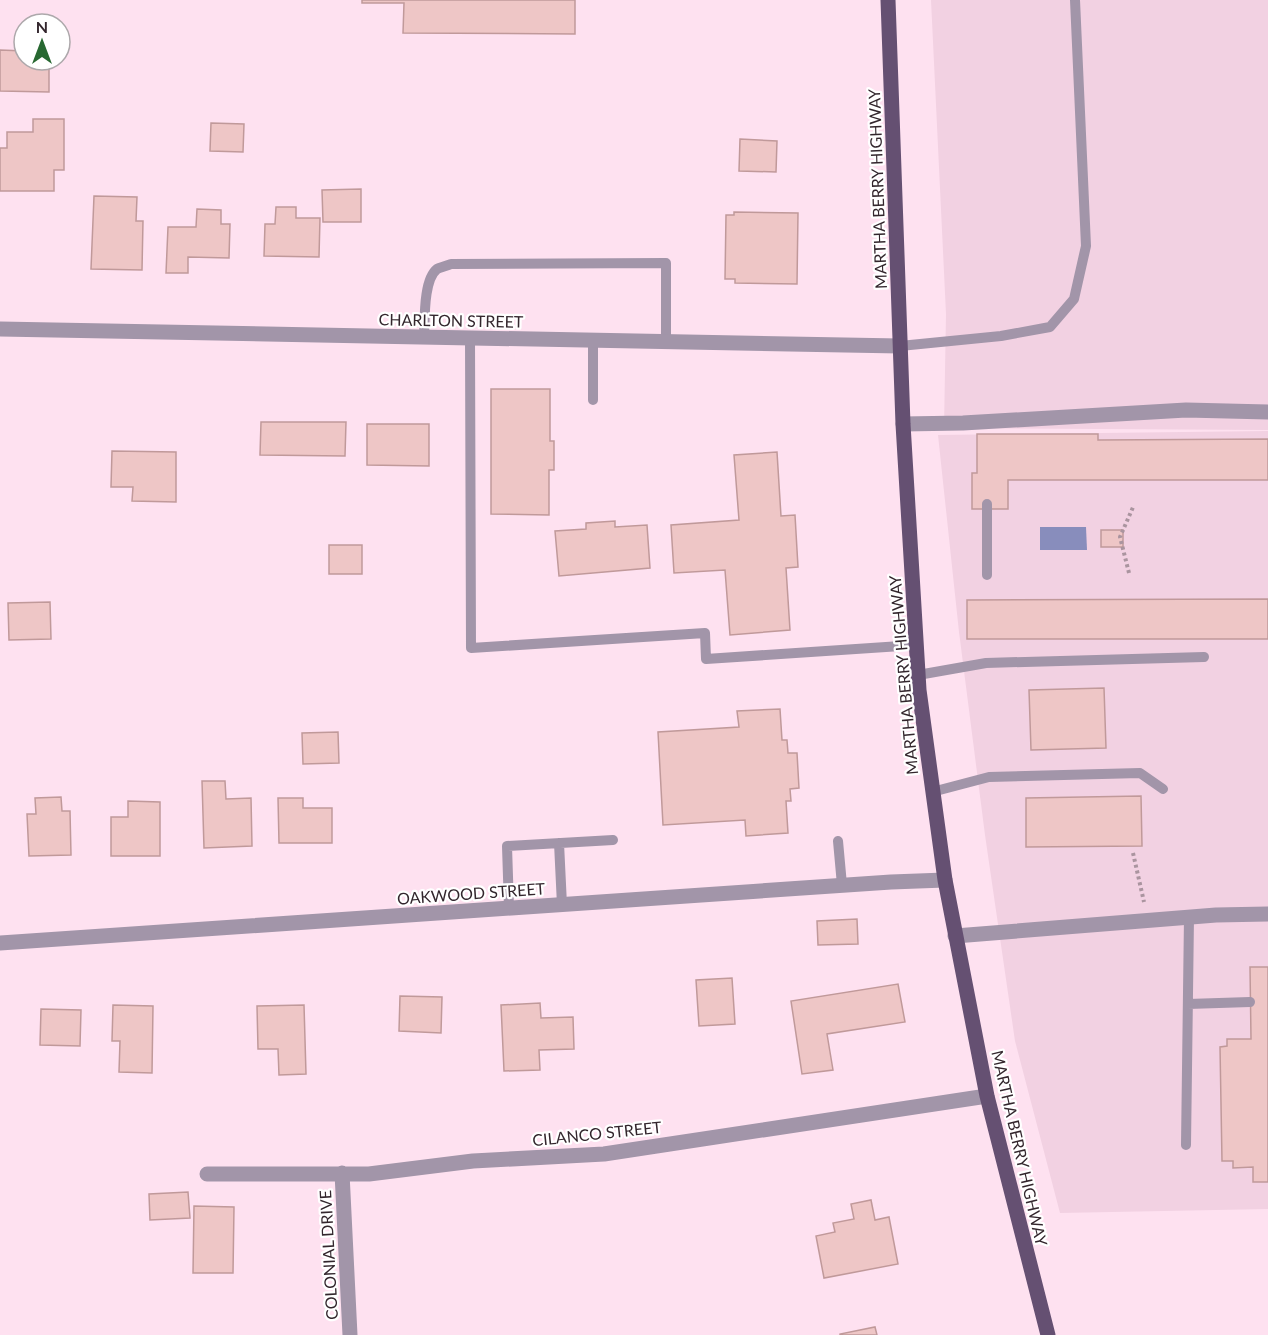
<svg xmlns="http://www.w3.org/2000/svg" width="1268" height="1335" font-family="Lato,sans-serif">
<rect width="100%" height="100%" fill="#fee1f0"/>
<!-- built -->
<path fill="#f2d1e2" d="M931 0H1268V430L944 428 946 314Z
M1268 431V1209L1060 1213 1015 1041 985 835 959 632 938 435Z"/>
<!-- water -->
<path fill="#888dbc" d="M1040 527H1086L1087 550H1040Z"/>
<!-- building -->
<path fill="#eec6c6" stroke="#c0999a" stroke-width="1.5" d="M362 0H575V34L403 33 404 3H362Z
M0 50 24 51V60H49V92L0 91Z
M33 119H64V170H54V191H0V148H7V132H33Z
M211 123 244 124 243 152 210 151Z
M740 139 777 141 776 172 739 171Z
M361 189V222H323L322 190Z
M94 196 137 197 136 221H143L142 270 91 269Z
M276 207H296V218H320L319 257 264 256 265 224H275Z
M197 209 221 210V224H230L229 258 188 257V273H166L168 227H196Z
M734 212 798 213 797 284 735 283V279H725L726 215H734Z
M491 389H550V441H554V470H549V515L491 514Z
M261 422H346L345 456 260 455Z
M367 424H429V466L367 465Z
M977 434H1098V440L1268 439V480H1008V509H972V473H977Z
M112 451 176 452V502L132 501 133 487H111Z
M777 452 781 516 795 515 798 567 786 568 790 630 730 635 725 570 674 573 671 525 739 520 734 455Z
M615 521V527L647 525 650 568 559 576 555 531 586 529V523Z
M1101 530H1123V547H1101Z
M329 545H362V574H329Z
M1268 599V639H967V600Z
M50 602 51 639 9 640 8 603Z
M1104 688 1106 748 1031 750 1029 690Z
M780 709 782 740H787L788 753H797L799 788 790 789 791 801H786L788 833 746 836 745 820 663 825 658 732 739 727 737 711Z
M338 732 339 763 303 764 302 733Z
M202 781H225L226 799 251 798 252 846 204 848Z
M1141 796 1142 846 1026 847V798Z
M61 797 62 811H70L71 855 29 856 27 814H36L35 798Z
M278 798H303V808H332V843H279Z
M128 801 160 802V856H111V817H128Z
M857 919 858 944 818 945 817 921Z
M1250 967H1268V1182H1253V1167L1233 1168V1161H1222L1220 1047 1227 1046V1039H1251Z
M732 978 735 1024 699 1026 696 980Z
M898 984 905 1022 827 1034 833 1070 802 1074 791 1001Z
M400 996 442 997 441 1033 399 1031Z
M540 1003 541 1018 573 1017 574 1049 539 1050 540 1070 504 1071 501 1005Z
M113 1005 153 1006 152 1073 119 1072 120 1041H112Z
M304 1005 306 1074 279 1075 278 1049H258L257 1006Z
M41 1009 81 1010 80 1046 40 1045Z
M188 1192 190 1218 150 1220 149 1194Z
M871 1200 875 1220 889 1217 898 1264 824 1278 816 1236 835 1232 833 1223 854 1219 851 1204Z
M194 1206 234 1207 233 1273H193Z
M875 1327 877 1335H840V1334Z"/>
<g fill="none" stroke-linecap="round" stroke-linejoin="round">
<!-- path -->
<path stroke="#aa949f" stroke-width="4" stroke-dasharray="3 3" stroke-linecap="butt" d="M1129 573 1120 537 1134 505
M1133 853 1144 902"/>
<!-- service -->
<path stroke="#a295a9" stroke-width="10" d="M424 337C425 321 423 280 437 269 440 267 447 266 451 264L666 263V342
M470 338 471 648 705 633 706 659 916 645
M593 340V400
M900 346 1001 336 1050 327 1074 299 1086 246 1075 0
M987 504V575
M918 675 986 663 1204 657
M932 792 989 777 1140 773 1163 789
M838 841 842 885
M559 843 562 905
M509 908 507 846 613 840
M1188 1004 1250 1002
M1186 1145 1189 917"/>
<!-- minor -->
<path stroke="#a295a9" stroke-width="15" d="M0 329 900 346
M903 424 963 423 1186 410 1268 412
M955 936 1216 915 1268 914
M0 943 891 882 945 880
M342 1173 350 1335
M207 1174H369L473 1161 604 1154 987 1096"/>
<!-- primary -->
<path stroke="#655072" stroke-width="15" d="M888 0 903 424 919 690 945 880 987 1096 1048 1335"/>
</g>
<g text-anchor="middle" dominant-baseline="central" stroke-width="4.5" stroke-linejoin="round" paint-order="stroke">
<!-- street labels -->
<g font-size="16" fill="#33262d" stroke="#fff">
<text transform="translate(877 189) rotate(-92)">MARTHA BERRY HIGHWAY</text>
<text transform="translate(451 320) rotate(1)">CHARLTON STREET</text>
<text transform="translate(903 675) rotate(-95)">MARTHA BERRY HIGHWAY</text>
<text transform="translate(471 893) rotate(-4)">OAKWOOD STREET</text>
<text transform="translate(597 1133) rotate(-6)">CILANCO STREET</text>
<text transform="translate(1020 1148) rotate(77)">MARTHA BERRY HIGHWAY</text>
<text transform="translate(328 1255) rotate(-93)">COLONIAL DRIVE</text>
</g>
</g>
<!-- north arrow -->
<g transform="translate(42 42)"><circle r="28" fill="#ffffff" stroke="#ada8ab" stroke-width="1.5"/>
<path d="M0-4.5L10 22L0 15L-10 22Z" fill="#276831"/>
<text y="-9" font-size="16" font-weight="bold" text-anchor="middle" fill="#33262d">N</text>
</g>
</svg>
